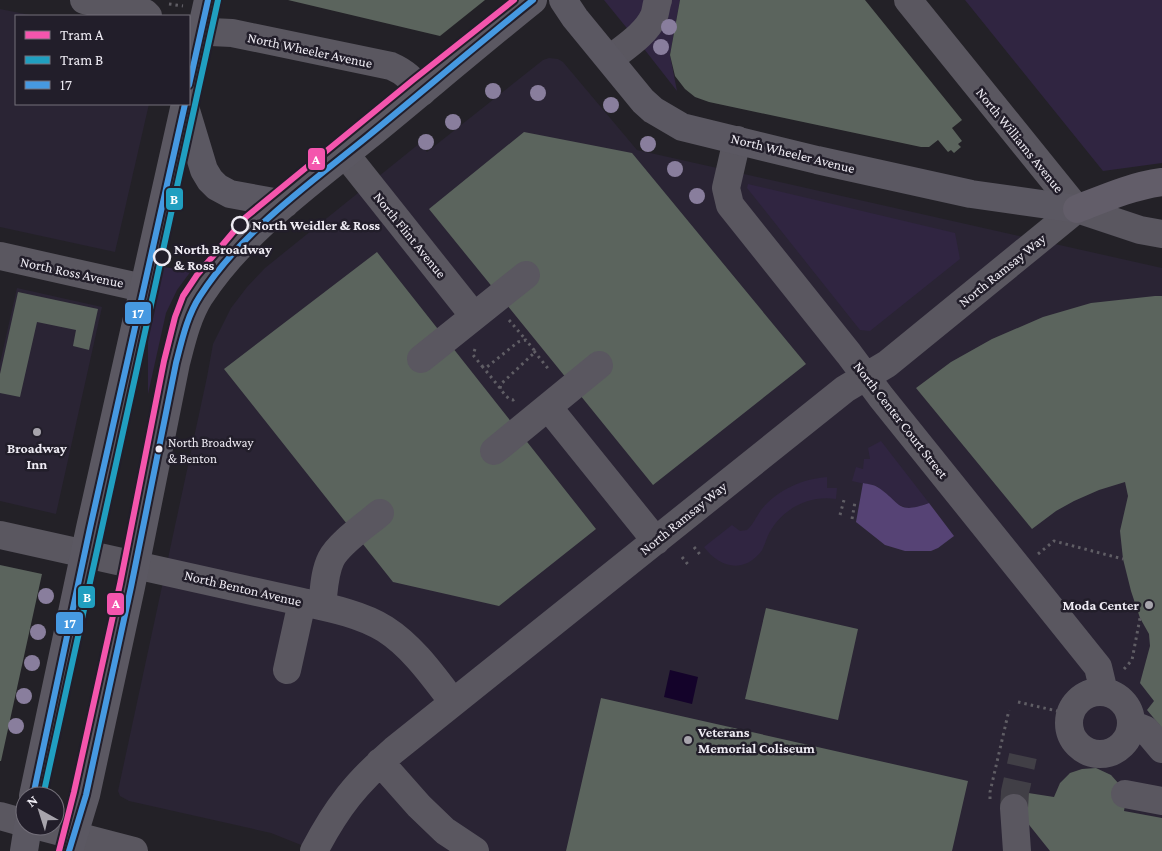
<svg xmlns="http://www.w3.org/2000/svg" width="1162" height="851" font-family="'Crimson Pro',serif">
<rect width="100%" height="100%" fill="#232127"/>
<!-- built -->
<path fill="#2a2434" d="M0 9 35 16H16V104H149L115 252 0 227Z
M549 58 558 59 563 62 637 150 1162 268V851H316L271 833 129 801 120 796 118 791 207 377 213 344 231 308 247 287 265 268 420 143 427 152 543 60Z
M17 288 102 307 56 514 0 501V363Z"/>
<!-- green -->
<path fill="#302541" d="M604 0H647L646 7 630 32Z
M667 0H680L670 55 677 91 641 45Z
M965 0H1162V163L1103 171Z
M748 184 955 233 960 259 870 331 860 330 747 188Z
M163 267 191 271 177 290 166 313 148 394V334Z
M881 441 929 503 915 508H907L895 503 878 487 852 481 856 467 863 469 864 459H870L868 448Z
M827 477V488H837L836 499C810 495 784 508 771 530 766 537 765 548 759 554 741 574 718 566 704 547L732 525 740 531 747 530C753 525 756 517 761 510 777 490 802 479 827 477Z"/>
<!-- forest -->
<path fill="#564375" d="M863 483C868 484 875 485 879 488 901 503 897 515 929 503L954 536 938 548 931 551H905L885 545 856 522Z"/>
<!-- water -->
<path fill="#14032a" d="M670 670 698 677 692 704 664 697Z"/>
<!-- building -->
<path fill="#5b645d" d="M288 0H485L440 36Z
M680 0H865L962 120 952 128 962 141 958 144 961 147 954 153 951 150 948 152 938 140 929 147H921L709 102 695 97 685 89 675 76 670 55Z
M524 132 632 153 806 364 653 485 429 209Z
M377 252 596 529 499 606 393 582 224 369Z
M18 292 98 309 89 350 73 346 76 330 37 322 20 397 0 393V374Z
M1155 296H1162V728L1147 710 1154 701 1140 683 1150 646 1149 634 1140 618 1131 591 1123 559 1120 531 1128 496 1125 482 1099 490 1074 501 1056 511 1032 529 916 388 951 362 992 339 1043 317 1091 303Z
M0 565 42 574 1 761H0Z
M766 608 858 629 838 720 745 699Z
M601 698 968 781 952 851H566Z
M1096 768 1111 775 1119 784 1125 805 1124 811 1162 818V851H1050L1010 801 1022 792 1054 797 1060 783 1070 773 1082 769Z"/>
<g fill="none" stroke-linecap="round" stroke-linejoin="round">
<!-- minor-tunnel -->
<path stroke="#413f46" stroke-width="28" stroke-dasharray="28 14" stroke-linecap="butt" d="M1014 808 1015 792 1023 756"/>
<!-- path -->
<path stroke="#605e65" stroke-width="3" stroke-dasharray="2.5 4" stroke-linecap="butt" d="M169 4 183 6
M509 320 526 340
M475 349 473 355 482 366 487 367 518 342 526 340 534 350 533 354 501 384 500 389 509 399 513 400 517 397
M534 351 550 371
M482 366 500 388
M840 515 844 500
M852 519 855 502
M694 547 702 557
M1038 554 1054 541 1123 559
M682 557 690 567
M1124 669 1132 660 1140 618
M1018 702 1070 714
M990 799V792L1009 710"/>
<!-- minor -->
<path stroke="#5a5760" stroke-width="28" d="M84 0 145 13 148 16
M908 0 1077 209 1140 230 1162 234
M189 31 232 33 391 66C405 72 413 80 422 92
M610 59C625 47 646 34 654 16 656 11 656 5 658 0
M737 140 726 188 730 205 849 354 881 397 1098 667 1104 692
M346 155 474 316
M0 256 143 288
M421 359 526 275
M548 407 656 541
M494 451 599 365
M0 535 302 602C330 608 361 614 385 629 413 647 433 676 453 702
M322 606C324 591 324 573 331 559 339 543 366 525 380 513
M287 670 302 602
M1069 723a31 31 0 1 1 62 0a31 31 0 1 1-62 0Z
M1131 724 1146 730 1162 749
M380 762 419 806 445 831 475 851
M1125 794 1162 801
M1014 808 1017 851
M0 816 25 823
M38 826 134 851
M314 851C337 807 356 783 394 750L845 389 887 364 1077 209"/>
<!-- major -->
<path stroke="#5b5862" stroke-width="28" d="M563 0 575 18 643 101 653 110 682 127 817 160 971 194 1077 209
M189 85 208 0
M185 107 204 170 210 180 217 187 230 194 285 204
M33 796 90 528 185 104
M24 851 28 826
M69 851 86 795 131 587 176 363C182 340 187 317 200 296 242 232 308 185 367 137 422 92 477 45 533 0"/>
<!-- highway -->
<path stroke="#625d69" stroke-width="28" d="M1077 209C1105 198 1132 186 1162 182"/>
<defs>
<path id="bus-1" d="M189 85 208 0
M33 796 90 528 185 104
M69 851 86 795 131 587 176 363C182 340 187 316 200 296 242 231 308 185 367 137 422 92 477 45 533 0"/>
</defs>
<!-- bus-1 casing -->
<use href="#bus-1" stroke="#221e2a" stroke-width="10"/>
<!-- bus-1 -->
<use href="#bus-1" stroke="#4699e1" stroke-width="6"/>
<defs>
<path id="tram-1" d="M59 851 74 792 120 584 164 361 175 317 183 296 197 275 246 217 413 80 514 0"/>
<path id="tram-2" d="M43 796 218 0"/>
</defs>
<!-- tram-1 casing -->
<use href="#tram-1" stroke="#221e2a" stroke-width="10"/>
<!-- tram-2 casing -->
<use href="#tram-2" stroke="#221e2a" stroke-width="10"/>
<!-- tram-1 -->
<use href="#tram-1" stroke="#f455ad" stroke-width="6"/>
<!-- tram-2 -->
<use href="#tram-2" stroke="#209fc0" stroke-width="6"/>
</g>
<!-- trees -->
<g fill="#897e9d">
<circle cx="669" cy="27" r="8"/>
<circle cx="661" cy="47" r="8"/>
<circle cx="493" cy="91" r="8"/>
<circle cx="538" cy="93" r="8"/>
<circle cx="611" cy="105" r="8"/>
<circle cx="453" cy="122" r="8"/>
<circle cx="426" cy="142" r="8"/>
<circle cx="648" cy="144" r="8"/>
<circle cx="675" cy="169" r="8"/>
<circle cx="697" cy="196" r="8"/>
<circle cx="46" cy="596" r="8"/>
<circle cx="38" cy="632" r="8"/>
<circle cx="32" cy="663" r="8"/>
<circle cx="24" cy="696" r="8"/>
<circle cx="16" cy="726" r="8"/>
</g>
<!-- markers -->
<g fill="#221e2a" stroke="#eeebf3" stroke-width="2.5">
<circle cx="240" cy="225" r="8"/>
<circle cx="162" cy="257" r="8"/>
</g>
<g fill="#a7a4ac" stroke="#221e2a" stroke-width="2">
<circle cx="37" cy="432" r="5"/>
<circle cx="1149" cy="605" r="5"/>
<circle cx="688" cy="740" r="5"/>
</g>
<circle fill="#eeebf3" stroke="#221e2a" stroke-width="2" cx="159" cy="449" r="4.5"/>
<g text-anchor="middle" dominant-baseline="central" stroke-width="5" stroke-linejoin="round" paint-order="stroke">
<!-- bus labels -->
<g font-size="13" fill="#eeebf3" stroke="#221e2a" text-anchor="start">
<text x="168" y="442">North Broadway<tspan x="168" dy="16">&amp; Benton</tspan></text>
</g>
<!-- street labels -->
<g font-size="14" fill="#eeebf3" stroke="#221e2a">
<text transform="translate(310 50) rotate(12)">North Wheeler Avenue</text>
<text transform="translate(1020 140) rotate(51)">North Williams Avenue</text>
<text transform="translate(793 153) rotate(14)">North Wheeler Avenue</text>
<text transform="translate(410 235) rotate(51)">North Flint Avenue</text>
<text transform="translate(1002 270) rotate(-39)">North Ramsay Way</text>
<text transform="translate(72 272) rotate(12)">North Ross Avenue</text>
<text transform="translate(901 420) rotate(52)">North Center Court Street</text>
<text transform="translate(683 518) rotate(-39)">North Ramsay Way</text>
<text transform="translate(243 588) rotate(13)">North Benton Avenue</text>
</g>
<!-- stop labels -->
<g font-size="14" font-weight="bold" fill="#eeebf3" stroke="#221e2a" text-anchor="start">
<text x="252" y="225">North Weidler &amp; Ross</text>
<text x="174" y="249">North Broadway<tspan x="174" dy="16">&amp; Ross</tspan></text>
</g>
<!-- poi labels -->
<g font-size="14" font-weight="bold" fill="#eeebf3" stroke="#221e2a">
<text x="37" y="448">Broadway<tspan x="37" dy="16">Inn</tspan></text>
<text x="1139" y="605" text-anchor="end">Moda Center</text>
<text x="698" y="732" text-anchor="start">Veterans<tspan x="698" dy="16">Memorial Coliseum</tspan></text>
</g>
</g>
<g stroke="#221e2a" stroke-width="2">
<rect x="307" y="147" width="19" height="24" rx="5" fill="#f455ad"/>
<rect x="165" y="187" width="19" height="24" rx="5" fill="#209fc0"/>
<rect x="124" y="301" width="28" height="24" rx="5" fill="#4699e1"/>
<rect x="77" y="585" width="19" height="24" rx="5" fill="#209fc0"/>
<rect x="106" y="592" width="19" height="24" rx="5" fill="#f455ad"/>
<rect x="55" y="611" width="29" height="24" rx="5" fill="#4699e1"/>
</g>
<g font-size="14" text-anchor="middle" font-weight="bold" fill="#fff">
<text x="316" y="164">A</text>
<text x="174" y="204">B</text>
<text x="138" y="318">17</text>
<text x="87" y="602">B</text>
<text x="116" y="608">A</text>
<text x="70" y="628">17</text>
</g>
<!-- legend -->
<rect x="15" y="15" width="175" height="90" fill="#221e2a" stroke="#74707a"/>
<rect x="25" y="31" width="25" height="8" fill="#f455ad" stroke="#74707a"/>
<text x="60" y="40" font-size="15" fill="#eeebf3">Tram A</text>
<rect x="25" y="56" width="25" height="8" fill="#209fc0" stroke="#74707a"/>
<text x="60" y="65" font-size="15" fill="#eeebf3">Tram B</text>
<rect x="25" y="81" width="25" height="8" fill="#4699e1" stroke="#74707a"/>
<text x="60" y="90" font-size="15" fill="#eeebf3">17</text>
<!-- north arrow -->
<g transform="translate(40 811) rotate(321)"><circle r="24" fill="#221e2a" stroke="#74707a"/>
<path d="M0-4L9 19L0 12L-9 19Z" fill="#a7a4ac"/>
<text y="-8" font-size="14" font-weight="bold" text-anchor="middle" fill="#eeebf3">N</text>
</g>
</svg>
